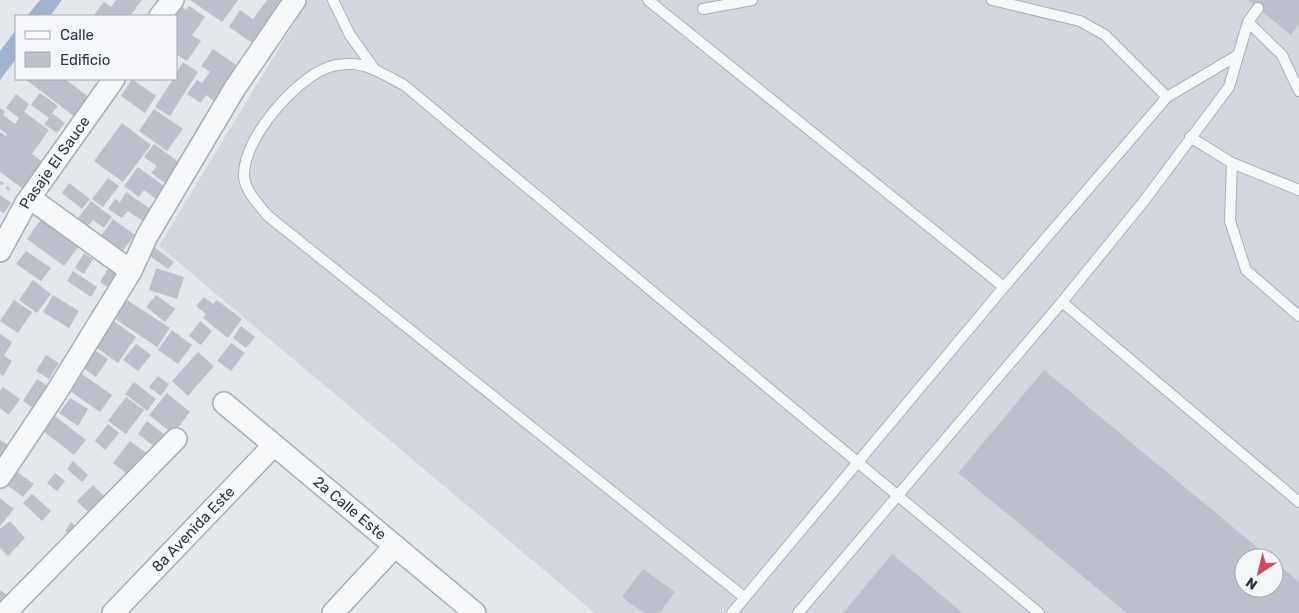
<svg xmlns="http://www.w3.org/2000/svg" width="1299" height="613" font-family="Rubik,sans-serif">
<rect width="100%" height="100%" fill="#e4e7ec"/>
<!-- built -->
<path fill="#d2d6de" fill-rule="evenodd" d="M308 0H1299V613H595L159 246ZM1244 558H1274V588H1244Z"/>
<!-- water -->
<path fill="#9fb4cc" d="M40 0H62L50 16H27Z
M16 30V59L0 80V51Z"/>
<!-- building -->
<path fill="#bbc0ca" d="M116 0H142L130 16H93L104 2 111 7Z
M190 0H238L222 22Z
M267 0H288L258 47 229 27 240 10 253 19Z
M1248 0H1299V24L1291 35Z
M181 6 186 10 189 6 205 17 192 35 201 41 187 61 176 54V16H174Z
M213 49 242 69 218 104 206 95 201 103 187 94 197 80 202 83 210 72 201 66Z
M183 62 198 72 170 116 155 107 173 79H176V73Z
M25 79H65L90 98 75 117Z
M132 79 156 96 145 113 121 96Z
M40 93 58 106 52 113 65 123 57 133 44 124 49 118 31 105Z
M16 94 29 104 24 112 49 130 32 154 43 162 23 189 0 172V132L6 136 7 134 0 129V108L5 111 3 115 15 124 19 118 6 108Z
M154 109 183 129 167 151 139 131Z
M122 123 151 145 123 182 94 161Z
M154 144 183 165 168 185 151 173 157 166 144 157Z
M138 167 168 189 159 201 144 190 139 197 124 186Z
M108 178 119 186 103 207 92 199Z
M69 183 90 199 82 209 62 193Z
M126 192 152 210 144 222 128 211 122 218 108 209 115 199 120 202Z
M0 195 11 203 4 213 0 211Z
M91 201 112 217 104 228 93 220 86 228 76 221Z
M45 214 83 241 64 266 27 239Z
M113 219 135 235 121 253 100 237Z
M153 246 174 262 168 269 147 254Z
M26 251 51 268 41 281 16 264Z
M84 253 93 259 84 274 75 268Z
M109 267 120 273 110 289 100 282Z
M156 268 184 277 177 299 149 290Z
M73 271 97 287 91 297 67 281Z
M33 280 51 294 37 313 19 300Z
M53 295 79 311 69 328 43 312Z
M156 295 175 309 165 322 146 307Z
M121 296 170 328 157 347 108 314Z
M204 297 213 304 217 300 242 319 228 338 203 318 206 314 196 306Z
M14 300 32 312 18 333 0 321Z
M108 317 136 337 118 363 90 343Z
M200 321 212 331 201 345 189 336Z
M241 326 255 337 246 348 233 338Z
M172 330 192 345 178 364 158 350Z
M0 334 12 342 4 356 12 361 3 376 0 374Z
M231 343 245 353 231 371 217 361Z
M136 344 151 355 138 371 123 360Z
M91 348 108 359 96 377 79 365Z
M198 352 214 366 188 396 172 381Z
M46 355 59 363 49 379 36 371Z
M1044 370 1270 558H1244V588H1274V561L1299 582V613H1127L958 473Z
M79 372 112 395 100 412 67 389Z
M158 376 169 384 161 396 149 387Z
M37 379 53 389 39 412 23 401Z
M134 382 156 399 147 411 125 394Z
M3 387 20 399 9 415 0 408V391Z
M167 393 190 412 173 434 149 415Z
M126 397 144 410 126 434 108 421Z
M70 398 88 409 78 426 59 413Z
M55 416 86 440 74 455 43 431Z
M147 421 165 435 155 447 138 434Z
M108 424 119 433 105 450 95 441Z
M0 440 10 446 0 461Z
M130 441 149 455 131 477 113 463Z
M73 461 88 475 82 482 67 469Z
M10 467 34 484 23 497 1 480Z
M55 473 65 481 57 491 47 483Z
M93 485 107 499 91 515 77 501Z
M32 494 51 511 42 521 23 503Z
M0 498 14 509 0 526Z
M10 521 25 538 8 556 0 548V529Z
M71 522 79 529 72 537 65 531Z
M892 554 963 613H843Z
M643 569 675 592 659 613H644L622 597Z
M0 590 7 595 0 604Z"/>
<g fill="none" stroke-linecap="round" stroke-linejoin="round">
<defs>
<path id="service" d="M333 0 350 35 375 70
M648 0 1004 287
M992 0 1080 21 1105 35 1167 97
M703 9 752 0
M1248 22 1282 55 1299 91
M1190 137 1232 163 1230 221 1246 270 1299 316
M1232 163 1299 190
M1062 302 1144 201 1229 87 1248 22 1258 8
M744 597 268 216C259 205 243 189 244 174 244 138 296 78 329 67 335 65 345 64 351 64 369 64 388 77 404 85L1039 613
M732 613 1004 287 1167 97 1238 55
M798 613 1062 302 1299 502"/>
<g id="minor">
<path d="M160 16 173 0"/>
<path d="M30 198 131 271"/>
<path id="s1" d="M0 251 26 203 114 79"/>
<path id="s2" d="M224 403 475 613"/>
<path d="M0 477 56 393 131 271 147 236 235 88 295 0"/>
<path d="M5 613 176 439"/>
<path id="s3" d="M113 613 274 445"/>
<path d="M333 613 395 546"/>
</g>
</defs>
<!-- service casing -->
<use href="#service" stroke="#a9aeb7" stroke-width="12"/>
<!-- minor casing -->
<use href="#minor" stroke="#a9aeb7" stroke-width="24"/>
<!-- path -->
<path stroke="#c2c5cb" stroke-width="3" stroke-dasharray="4 4" stroke-linecap="butt" d="M0 182 10 190"/>
<!-- service -->
<use href="#service" stroke="#f7f8fa" stroke-width="10"/>
<!-- minor -->
<use href="#minor" stroke="#f7f8fa" stroke-width="21"/>
</g>
<g text-anchor="middle" dominant-baseline="central" stroke-width="4" stroke-linejoin="round" paint-order="stroke">
<!-- street labels -->
<g font-size="15" fill="#2b3445" stroke="#f4f6f9">
<text stroke="none"><textPath href="#s1" startOffset="104">Pasaje El Sauce</textPath></text>
<text stroke="none"><textPath href="#s2" startOffset="164">2a Calle Este</textPath></text>
<text stroke="none"><textPath href="#s3" startOffset="116">8a Avenida Este</textPath></text>
</g>
</g>
<!-- legend -->
<rect x="15" y="15" width="162" height="65" fill="#f4f6f9" stroke="#a4a8b1"/>
<rect x="25" y="31" width="25" height="8" fill="#f7f8fa" stroke="#a4a8b1"/>
<text x="60" y="40" font-size="15" fill="#2b3445">Calle</text>
<rect x="25" y="52" width="25" height="15" fill="#bbc0ca" stroke="#a4a8b1"/>
<text x="60" y="65" font-size="15" fill="#2b3445">Edificio</text>
<!-- north arrow -->
<g transform="translate(1259 573) rotate(215)"><circle r="24" fill="#f4f6f9" stroke="#a4a8b1"/>
<path d="M0-4L9 19L0 12L-9 19Z" fill="#d1495b"/>
<text y="-8" font-size="14" font-weight="bold" text-anchor="middle" fill="#2b3445">N</text>
</g>
</svg>
